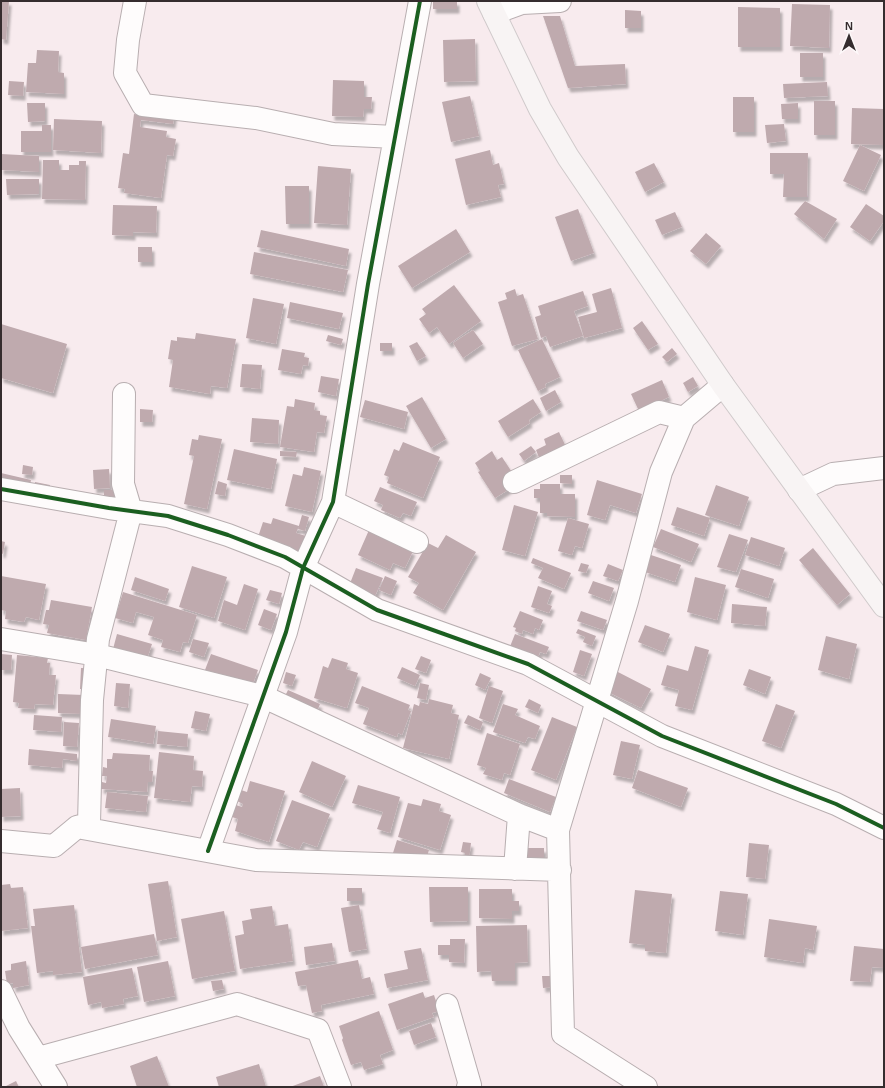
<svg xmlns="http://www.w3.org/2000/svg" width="885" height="1088" font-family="Helvetica,sans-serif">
<defs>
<filter id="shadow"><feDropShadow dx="2.5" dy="4.5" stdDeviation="1" flood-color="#0004"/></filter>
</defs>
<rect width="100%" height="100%" fill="#f8ebee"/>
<!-- building -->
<path fill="#bfaaae" filter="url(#shadow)" d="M1 1H9L6 40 1 39Z
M433 1H457V9H433Z
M792 4 830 5 829 48 790 46Z
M738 7 780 8V47H738Z
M625 10 641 11V28H625Z
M543 16H560L575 66 625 64 626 84 568 88Z
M475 39 476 81 444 82 443 40Z
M37 50 59 51 58 72 64 73V94L26 92 28 63H36Z
M800 53H823V77H800Z
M333 80 364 81V97H372L371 109H364L363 117 332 116Z
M9 81 24 82 23 96 8 95Z
M827 82 828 96 784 98 783 84Z
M470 96 479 136 451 142 442 102Z
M733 97H754V132H733Z
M814 101H835V135H814Z
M27 103H45V121L28 122Z
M798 103V119H782L781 104Z
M852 108 884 109V145L851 144Z
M175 112 173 124 141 120 140 127 167 131 166 137 176 139 173 156 167 155 161 198 124 193 125 189 118 188 123 153 129 154 134 114 141 115Z
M54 119 102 121 101 153 53 150Z
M784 124 786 141 767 143 765 125Z
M42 125H51V152H21V131H42Z
M860 145 881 155 864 191 843 181Z
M490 150 493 165 499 163 504 184 498 185 501 197 466 205 455 159Z
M770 153H808L807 197H783L784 174H770Z
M1 154 39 156V172L1 170Z
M43 160H59V170H69V165H79V161H86L85 200 42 199Z
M654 163 664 182 645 192 635 172Z
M318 166 351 169 347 225 314 223Z
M6 179H39V194L7 195Z
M285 186H309V224H286Z
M805 201 837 219 824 239 794 214Z
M866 204 884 216V221L870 241 850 227Z
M113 205 157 206 156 233 133 232V236L112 235Z
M578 209 594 253 571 261 555 217Z
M675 212 682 227 662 235 655 220Z
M456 229 470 252 412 288 398 266Z
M261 230 349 249 346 266 257 247Z
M706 233 721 246 706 264 690 251Z
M138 247H152V262H138Z
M254 252 348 270 343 292 250 274Z
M454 285 481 321 449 344 437 327 429 333 419 319 426 314 422 309Z
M611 288 622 328 584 338 578 317 597 312 592 294Z
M515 289 517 296 523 294 538 339 512 346 498 302 507 299 505 293Z
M583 291 588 306 574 311 583 336 550 347 546 336 541 338 535 317 541 315 538 306Z
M253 298 284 304 276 344 246 338Z
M290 302 343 313 339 329 287 318Z
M642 321 658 344 648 350 633 328Z
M1 324 67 344 53 393 1 378Z
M473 330 483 344 463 358 453 343Z
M196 333 236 339 227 388 211 386 210 394 169 387 173 360 168 359 171 340 177 341V337L195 339Z
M328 335 343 339 341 345 326 341Z
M542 339 560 377 545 384 546 387 538 391 518 350Z
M417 342 426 356 417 361 409 346Z
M380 343H392V351H380Z
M672 348 677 354 667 362 662 357Z
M282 349 305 353 304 357 309 358 308 366 303 365 301 374 278 370Z
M242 364 262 365 260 389 240 387Z
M321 376 339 379 336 396 318 392Z
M693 377 698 386 688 392 683 383Z
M662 380 669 397 639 411 631 394Z
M555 390 561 402 546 411 540 398Z
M422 397 446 439 431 448 406 406Z
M295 399 315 403 314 410 320 411V415L327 416 324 433 317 432 314 452 280 447 287 406 294 407Z
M533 399 541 412 529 420 530 423 508 437 498 421Z
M365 400 408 412 404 429 360 417Z
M140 409 153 410 152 422H140Z
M252 418 279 420 278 444 250 442Z
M559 432 566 447 540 460 536 450 546 445 544 439Z
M199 435 222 439 207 509 184 504 194 456 189 455 192 439 198 440Z
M403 442 440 457 423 498 387 483 389 477 384 475 394 449 399 451Z
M531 446 536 452 524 461 519 454Z
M234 449 277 459 271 489 227 480Z
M280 451 297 452 296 457 280 456Z
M492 451 497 460 502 457 519 483 495 498 478 472 480 471 475 463Z
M23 465 33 467 32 475 22 474Z
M304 467 321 471 312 512 285 506 293 474 302 476Z
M109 469 110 488 94 489 93 470Z
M1 473 31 480 28 496 1 490Z
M560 475H572V484L560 483Z
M597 480 642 494 636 513 610 505 605 520 587 515Z
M218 481 227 484 225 496 215 494Z
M35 482 50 485 49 493 34 491Z
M540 484H560V494H575V517L547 516V513H540V498H534V489H540Z
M716 485 749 497 739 526 705 515Z
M380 487 417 502 411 516 403 513 400 518 381 510 383 505 374 501Z
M104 490H114V506H104Z
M514 505 538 512 525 556 502 550Z
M677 507 710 518 704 536 671 525Z
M302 515 309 517 305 531 298 529Z
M273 518 299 526 296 533 306 536 297 563 254 549 263 522 271 524Z
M568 518 589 524 582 548 575 546 572 555 558 551Z
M661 529 699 544 691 562 653 547Z
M369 530 413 551 405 568 393 563 390 570 358 555Z
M729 534 748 540 736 572 717 567Z
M446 535 476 552 443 610 413 593 419 583 408 577 428 543 438 548Z
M751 537 785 548 779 566 745 555Z
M1 541 5 542 3 554 1 553Z
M813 548 850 594 837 605 799 560Z
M651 555 681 565 675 582 645 572Z
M533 558 571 573 564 589 538 578 543 568 531 563Z
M581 563 589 565 586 573 578 571Z
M608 564 623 570 618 581 603 576Z
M192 566 227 577 214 618 179 607Z
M356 568 383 578 375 596 349 586Z
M741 569 774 579 768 598 735 587Z
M1 576 46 584 39 620 26 617 24 622 5 619 6 611 1 610Z
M385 576 397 581 391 595 379 590Z
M135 577 169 589 165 601 131 590Z
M695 577 726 585 717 620 687 612Z
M593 581 614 588 609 601 588 593Z
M244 584 258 589 245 630 218 621 224 600 237 605Z
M538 586 552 591 547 604 552 606 549 613 531 607Z
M270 590 282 593 279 604 266 600Z
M123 592 197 615 188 643 183 642 180 652 161 647 163 640 148 635 154 617 136 612 133 623 115 618Z
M51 600 92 607 86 640 47 633 49 625 43 624 46 610H49Z
M732 604 767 607 765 626 731 623Z
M264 609 277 614 271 630 258 625Z
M520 611 543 620 539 630 535 628 533 634 523 630 522 634 515 631 516 628 513 627Z
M581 611 607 620 603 630 577 621Z
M645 625 670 634 663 652 638 642Z
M578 629 596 636 592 646 583 642 585 637 576 633Z
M117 634 152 644 147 659 113 649Z
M515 634 549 647 546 654 540 652 537 660 509 649Z
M826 636 857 644 849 679 818 670Z
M193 639 209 643 204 657 189 652Z
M695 646 709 650 692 710 675 706 679 690 661 685 667 665 688 671Z
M580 650 592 654 584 676 573 672Z
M1 654 12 655 11 670H1Z
M211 654 258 670 252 686 205 670Z
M17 655 48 658 47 663H50L49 675H56L53 705 35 704 34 709 18 708 19 703 13 702Z
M421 656 431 660 426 673 415 669Z
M332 658 348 663 346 669 358 673 347 708 314 698 323 666 328 668Z
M402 667 420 675 415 686 397 678Z
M81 668H88L87 689H80Z
M749 669 771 677 765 694 743 685Z
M616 671 651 689 641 708 606 691Z
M286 672 296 675 292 686 283 683Z
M480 673 491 678 485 690 475 685Z
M116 683 130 684 128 708 114 706Z
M420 683 429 685 426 700 417 698Z
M362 686 410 705 408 710 411 711 402 735 398 733 397 737 363 724 369 708 355 703Z
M489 686 503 691 492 723 479 718Z
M288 690 320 704 316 714 283 700Z
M58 694 84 695 83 714 58 713Z
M429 699 453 705 451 713 459 715 449 759 403 748 414 704 419 706 420 702 428 704Z
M529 699 541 705 538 713 525 707Z
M503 704 518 709 515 715 540 726 535 739 528 737 525 743 493 732Z
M776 704 795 711 781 748 762 741Z
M195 711 210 714 206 731 191 728Z
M34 715 62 717 61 732 33 730Z
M468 715 483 722 480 730 464 723Z
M552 717 577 727 556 780 531 770Z
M111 719 156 726 153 744 108 737Z
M64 722 79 723 77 747 63 746Z
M158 731 188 734 187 747 157 744Z
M487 733 520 744 510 775 504 773 502 780 483 774 486 768 477 765Z
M621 741 640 745 632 779 613 775Z
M29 749 77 754V761L63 759 62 768 28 765Z
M159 752 194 756 193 770 203 771 202 787 192 786 190 802 154 798Z
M113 753 150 755 149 771H153L152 782H148L147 792 101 789 102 782 106 783 107 776H102L103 767 107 768V759H112Z
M312 761 346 776 332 807 299 792Z
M638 770 688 788 681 807 632 788Z
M509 779 556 797 550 812 504 793Z
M250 781 285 791 269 842 235 831 238 819 232 817 236 805 242 807 243 804 237 801 241 790 247 792Z
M358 785 400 797 390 833 377 829 383 812 352 803Z
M20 788 21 816 1 817V789Z
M107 792 148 796 146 812 105 808Z
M423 799 441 804 439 811 451 815 440 850 398 837 408 803 421 806Z
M292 800 330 814 317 847 303 842 299 850 276 841Z
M397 840 429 850 423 870 411 859 393 853Z
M463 842 471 843 469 860 465 859V853L461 852Z
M749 843 769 845 765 879 746 877Z
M519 848H544V859L519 857Z
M168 881 177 937 157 941 148 884Z
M10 884 11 888 23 887 28 928 1 931V885Z
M429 887H468V921L430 922Z
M347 888H362V901H347Z
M479 889H512V901H519V911H512V919L479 918Z
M635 890 672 894 666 953 645 951V945L629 943Z
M720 891 748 894 743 935 715 931Z
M74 905 82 972 53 975V971L37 973 31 926H35L33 909Z
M359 905 367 949 349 952 341 908Z
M272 906 275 926 288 924 293 961 240 969 235 936 244 934 242 921 252 919 250 909Z
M224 911 235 971 192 979 181 919Z
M769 919 817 926 813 950 805 948 803 963 764 957Z
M527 925 528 962 515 963V981H492L491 971 477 972 476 926Z
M154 934 158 955 85 969 81 947Z
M450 939H465L464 963 449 962V955H438V945H450Z
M332 943 335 961 306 965 304 947Z
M854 946 884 949V968L872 967 870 982 850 981Z
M421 948 428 980 387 988 384 974 408 969 404 951Z
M358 960 362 979 370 977 374 994 321 1005 322 1011 312 1013 306 985 298 986 295 972Z
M26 961 29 985 13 988V983L7 984 5 971 11 970V964Z
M168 961 175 996 144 1002 137 967Z
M132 968 138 996 123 999 124 1004 102 1008 101 1002 88 1005 83 977Z
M542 976H555V987L543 988Z
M222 980 224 989 213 991 211 981Z
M423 992 425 998 434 995 439 1011 432 1013 434 1017 397 1030 388 1004Z
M379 1011 393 1050 380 1055 383 1064 364 1070 361 1062 351 1065 342 1040 343 1038 339 1026Z
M431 1023 436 1037 414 1045 409 1031Z
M157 1056 169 1087H137L130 1066Z
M259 1064 266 1087H219L216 1077Z
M320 1076 324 1087H290Z
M16 1081 19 1087H4Z"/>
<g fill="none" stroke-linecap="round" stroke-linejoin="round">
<defs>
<path id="minor" d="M135 1 128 40 125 73 143 105 256 118 333 134 395 137
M494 13 522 3 560 1
M514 482 659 412 684 418
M1 489 109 508 168 516 228 535 285 557 377 610 528 664 662 736 836 804 884 828
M799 490 833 474 884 468
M333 502 417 542
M1 639 97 655 262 696 519 815 558 830
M77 827 256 860 560 870
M1 841 54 846 77 827 89 824 92 700 98 639 131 511 123 484 124 394
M208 851 286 632 303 568 333 502 368 284 420 1
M515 869 519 815
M1 991 19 1028 56 1087
M447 1005 470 1085 468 1087
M38 1058 237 1004 318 1030 340 1087
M646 1087 563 1034 558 830 627 601 661 472 684 418 723 385"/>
<path id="major" d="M488 1 540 109 568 157 723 385 884 606"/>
</defs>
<!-- minor casing -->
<use href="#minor" stroke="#b8aeb0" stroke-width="24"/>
<!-- major casing -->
<use href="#major" stroke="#d0cacb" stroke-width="24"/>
<!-- minor -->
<use href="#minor" stroke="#fefcfc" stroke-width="22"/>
<!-- major -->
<use href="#major" stroke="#f8f4f4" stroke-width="22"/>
<defs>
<path id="cycleway" d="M1 489 109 508 168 516 228 535 285 557 377 610 528 664 662 736 836 804 884 828
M208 851 286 632 303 568 333 502 368 284 420 1"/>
</defs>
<!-- cycleway casing -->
<use href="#cycleway" stroke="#fdf8f9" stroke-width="6"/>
<!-- cycleway -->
<use href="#cycleway" stroke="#1b5e20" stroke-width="4"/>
</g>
<!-- border -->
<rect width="885" height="1088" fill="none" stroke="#352c2e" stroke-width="4"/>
<!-- north arrow -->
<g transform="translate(849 36)" stroke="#fdf8f9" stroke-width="3" paint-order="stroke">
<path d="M0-3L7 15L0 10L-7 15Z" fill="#352c2e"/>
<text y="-6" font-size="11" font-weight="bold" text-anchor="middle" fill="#352c2e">N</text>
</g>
</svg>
